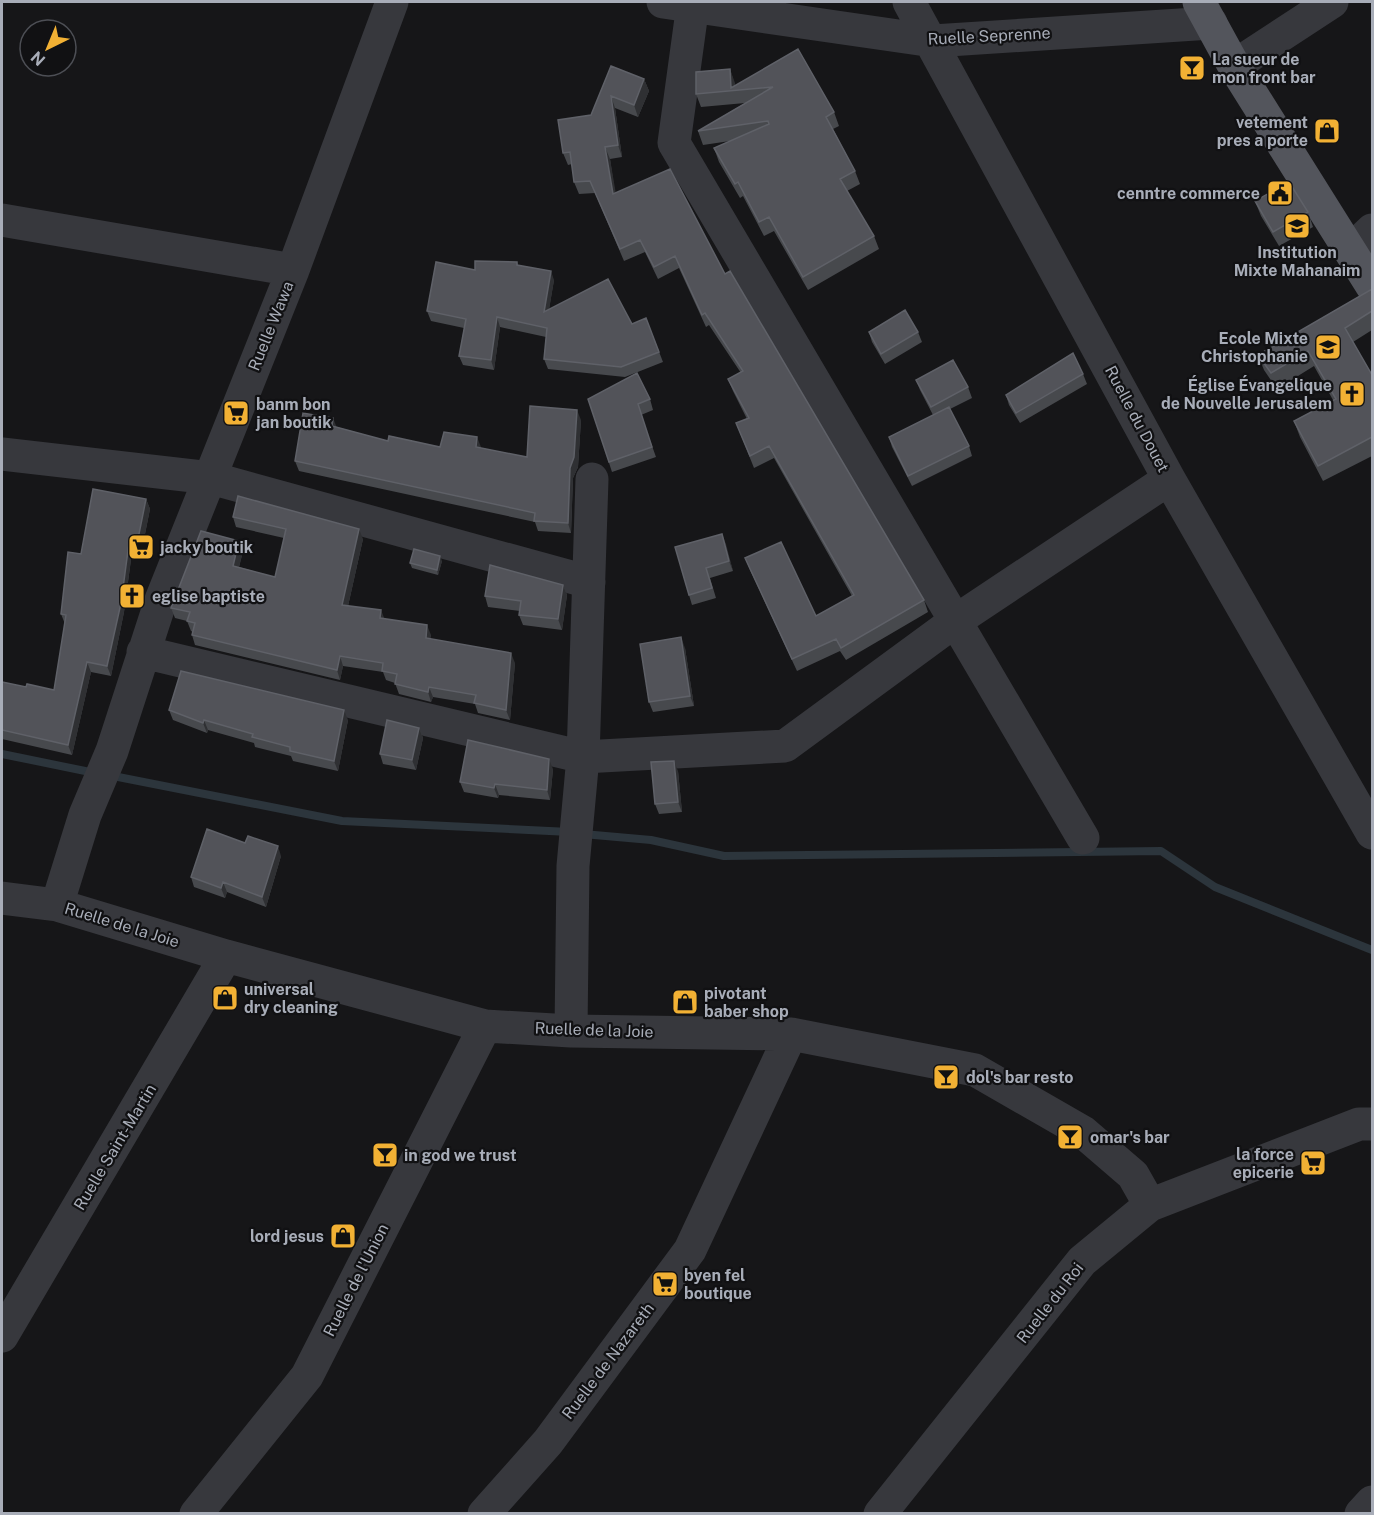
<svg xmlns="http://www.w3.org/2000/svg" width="1374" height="1515" font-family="'Public Sans',sans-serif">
<rect width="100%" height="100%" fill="#161618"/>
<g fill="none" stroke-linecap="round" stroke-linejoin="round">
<!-- stream -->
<path stroke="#2c353c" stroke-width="8" d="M2 754 95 773
M108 775 342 821 570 832
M583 834 651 840 724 856 1161 851 1215 887 1372 950"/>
<!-- minor -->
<path stroke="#37383d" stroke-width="33" d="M663 2 933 41 1211 23
M909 2 1169 479 1372 833
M693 4 674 143 1083 838
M1234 66 1332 2
M2 220 293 270
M1351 250 1372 230
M2 454 211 478 589 582
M143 652 583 757 785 746 954 622 1169 479
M2 898 57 905 226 956 485 1026 571 1031 791 1034 975 1070 1083 1132 1133 1175 1150 1205
M57 905 85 815 112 751 161 600 293 270 392 2
M571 1031 573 866 583 757 592 479
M2 1336 226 956
M196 1514 307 1376 485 1026
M484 1514 548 1442 690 1250 791 1034
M880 1514 1082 1261 1150 1205 1359 1124H1372
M1361 1514 1372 1502"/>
<!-- major -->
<path stroke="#53555c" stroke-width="33" d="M1199 2 1234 66 1372 286"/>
</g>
<!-- wall -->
<path fill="#47494d" d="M798 49 834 112 839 126 833 129 855 171 860 184 847 191 874 236 879 249 808 290 774 231 764 236 743 196 740 198 719 162 714 148 730 141 703 145 698 131 745 103 701 107 696 94 730 69 735 86Z
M611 66 644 79 649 91 638 117 615 108 622 157 610 159 615 193 725 274 924 600 928 612 846 660 840 651 797 671 750 570 745 558 816 616 852 596 774 458 754 468 736 423 747 419 733 391 728 379 741 373 709 325 706 327 679 268 658 279 645 252 624 261 595 193 579 194 574 182 572 164 568 165 563 153 591 115Z
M1255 201 1308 212 1313 227 1279 246 1261 216Z
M517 262 518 265 554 280 549 309 632 324 646 318 663 362 625 377 548 369 544 359 546 337 500 327 494 370 463 365 459 356 464 328 431 321 427 311 475 270Z
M1372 289V330L1353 342 1372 375V456L1323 481 1300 437 1294 421 1333 400 1314 366 1277 389 1264 370 1258 355Z
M869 332H918L922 342 885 364 872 342Z
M1083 374 1087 384 1020 423 1009 405 1006 395Z
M916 380 968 387 972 398 950 409 969 446 972 456 912 486 892 447 889 437 933 415 920 390Z
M588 399H650L653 410 641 415 656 457 612 472Z
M581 420 578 467 573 478 571 533 538 531 535 522 299 471 295 461 337 427 388 441 440 447 481 448 527 457Z
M146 499 150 509 141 554 132 552 124 612 111 676 91 672 72 755 2 739V682L26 687 54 690 65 624 61 614Z
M233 517 363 539 348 606 431 635 430 639 515 663 510 720 478 713 475 704 433 697 431 702 399 694 395 683 386 680 383 672 343 666 340 680 195 645 192 635 193 632 191 631 187 621 175 618 171 608 243 551 239 567 275 577 284 538 236 527Z
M722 534 733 571 710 578 716 598 692 605 689 595Z
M442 561 438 575 412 568 410 563Z
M563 585 567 595 562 630 523 625 519 615 520 611 488 607 485 596Z
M685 648 694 706 653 712 649 702Z
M169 710 348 720 338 771 293 761 291 756 255 747 254 743 208 730 207 733 173 720Z
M419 728 423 738 416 770 383 764 380 754Z
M553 769 550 800 499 795 498 798 464 792 460 782Z
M678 771 682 812 659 814 655 804Z
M281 856 266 907 227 892 225 898 194 887 191 877Z"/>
<!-- shaded-wall -->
<path fill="#2f3033" d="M730 69 735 83V90L731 88Z
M644 79 649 91 638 117 634 105Z
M611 96 615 108 622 157 618 145Z
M605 147 610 159 618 206 613 194Z
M551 271 554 280 547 322 544 312Z
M497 317 500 327 494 370 491 360Z
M577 410 581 420 578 467 573 478 571 533 568 523 570 468Z
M333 418 337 428 332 426Z
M477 437 481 447 480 457 476 447Z
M146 499 150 509 141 554 137 544Z
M359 529 363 539 346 615 342 605Z
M722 534 726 544 733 571 729 561Z
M239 541 243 551 237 575 233 566Z
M129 543 132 552 124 612 111 676 107 666Z
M440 556 442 561 438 575 437 570Z
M563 585 567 595 562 630 558 619Z
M381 610 385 620 380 618Z
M427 625 431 635 429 648 426 638Z
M681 637 685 648 694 706 690 696Z
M511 653 515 663 510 720 506 710Z
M340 656 343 666 340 680 337 670Z
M87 662 91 672 72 755 68 745Z
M429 687 433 697 431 702 428 692Z
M344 710 348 720 338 771 334 761Z
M204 720 208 730 207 733 203 723Z
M419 728 423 738 416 770 412 760Z
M549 759 553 769 550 800 547 790Z
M674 761 678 771 682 812 678 802Z
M495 784 499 795 498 798 494 788Z
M278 846 281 856 266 907 262 897Z
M223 882 227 892 225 898 221 888Z"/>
<!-- building -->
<path fill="#525359" stroke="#5f6168" stroke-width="1.5" d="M798 49 834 112 826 117 855 171 840 179 874 236 803 277 769 217 759 222 738 182 735 184 714 148 769 124 768 121 698 131 773 87 696 94V72L730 69 731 88Z
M611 66 644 79 634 105 611 96 618 145 605 147 613 194 670 169 725 274 730 271 924 600 841 648 836 639 792 659 745 558 781 542 816 616 854 595 769 446 750 456 736 423 749 418 728 379 743 371 705 313 702 315 675 256 654 267 640 240 620 249 590 181 574 182 570 152 563 153 558 120 591 115Z
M1289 182 1308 212 1273 232 1255 201Z
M475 261 517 262V265L551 271 544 312 608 279 632 324 646 318 659 352 621 367 544 359 547 328 497 317 491 360 459 356 466 319 427 311 436 262 475 270Z
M1372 289V311L1345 328 1372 375V437L1318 466 1294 421 1336 399 1308 351 1271 373 1258 355Z
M905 310 918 332 881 354 869 332Z
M1073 353 1083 374 1016 413 1006 395Z
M953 360 968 387 931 407 916 380Z
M637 373 650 399 638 404 652 447 609 462 588 399Z
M530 406 577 410 574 457 570 468 568 523 534 521 535 513 295 461 303 413 333 418 332 426 388 441 389 436 440 447 444 432 477 437 476 447 527 457Z
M949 407 969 446 908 476 889 437Z
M93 489 146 499 137 544 129 543 121 603 107 666 87 662 68 745 2 730V682L26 687 27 684 54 690 66 615 61 614 68 552 81 554Z
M238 496 359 529 342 605 381 610 380 618 427 625 426 638 511 653 506 710 474 703 476 695 429 687 428 692 395 684 397 674 382 671 383 663 340 656 337 670 192 635 195 623 187 621 190 612 171 608 201 531 239 541 233 566 275 577 286 529 233 517Z
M722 534 729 561 706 568 712 588 689 595 675 547Z
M414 549 440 556 437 570 410 563Z
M490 565 563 585 558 619 519 615 521 601 485 596Z
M681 637 690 696 649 702 640 644Z
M181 671 344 710 334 761 290 751V747L252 737 253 734 204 720 203 723 169 710Z
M387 720 419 728 412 760 380 754Z
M468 740 549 759 547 790 495 784 494 788 460 782Z
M674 761 678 802 655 804 651 762Z
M207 829 245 843 248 836 278 846 262 897 223 882 221 888 191 877Z"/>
<!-- icons -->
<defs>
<symbol id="bar-square" viewBox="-11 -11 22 22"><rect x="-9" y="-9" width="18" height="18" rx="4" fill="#f2b134" stroke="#111113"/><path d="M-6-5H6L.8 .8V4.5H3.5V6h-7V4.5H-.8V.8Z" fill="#111"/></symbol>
<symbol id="shop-square" viewBox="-11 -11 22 22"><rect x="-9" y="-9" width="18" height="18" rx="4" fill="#f2b134" stroke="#111113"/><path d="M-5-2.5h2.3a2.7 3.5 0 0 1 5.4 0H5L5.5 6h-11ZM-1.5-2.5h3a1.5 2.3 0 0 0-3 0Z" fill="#111"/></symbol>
<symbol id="civic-square" viewBox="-11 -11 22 22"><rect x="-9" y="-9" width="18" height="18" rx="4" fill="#f2b134" stroke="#111113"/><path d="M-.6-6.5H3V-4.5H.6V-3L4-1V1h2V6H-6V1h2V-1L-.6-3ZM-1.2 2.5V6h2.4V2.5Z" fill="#111"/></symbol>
<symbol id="school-square" viewBox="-11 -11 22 22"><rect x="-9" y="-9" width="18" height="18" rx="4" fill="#f2b134" stroke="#111113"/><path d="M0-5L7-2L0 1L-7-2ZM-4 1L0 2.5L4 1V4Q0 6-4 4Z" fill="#111"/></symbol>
<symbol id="church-square" viewBox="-11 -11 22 22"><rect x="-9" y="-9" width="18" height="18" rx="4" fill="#f2b134" stroke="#111113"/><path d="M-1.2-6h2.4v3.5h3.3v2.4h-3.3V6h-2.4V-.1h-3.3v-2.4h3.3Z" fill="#111"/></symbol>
<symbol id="supermarket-square" viewBox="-11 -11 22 22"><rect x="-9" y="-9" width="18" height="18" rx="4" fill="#f2b134" stroke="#111113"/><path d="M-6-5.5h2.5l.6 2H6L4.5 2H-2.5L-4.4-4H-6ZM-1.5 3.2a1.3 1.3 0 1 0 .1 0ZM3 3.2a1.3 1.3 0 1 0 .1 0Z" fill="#111"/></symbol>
</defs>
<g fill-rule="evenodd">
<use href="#bar-square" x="1177" y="53" width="30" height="30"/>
<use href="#shop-square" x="1312" y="116" width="30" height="30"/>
<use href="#civic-square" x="1265" y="178" width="30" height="30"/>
<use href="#school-square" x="1282" y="211" width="30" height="30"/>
<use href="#school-square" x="1313" y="332" width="30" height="30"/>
<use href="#church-square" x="1337" y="379" width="30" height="30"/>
<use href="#supermarket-square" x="221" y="398" width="30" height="30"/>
<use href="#supermarket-square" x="126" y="532" width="30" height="30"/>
<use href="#church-square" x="117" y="581" width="30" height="30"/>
<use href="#shop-square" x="210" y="983" width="30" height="30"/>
<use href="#shop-square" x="670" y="987" width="30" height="30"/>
<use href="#bar-square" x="931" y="1062" width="30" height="30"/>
<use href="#bar-square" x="1055" y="1122" width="30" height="30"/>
<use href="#bar-square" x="370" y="1140" width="30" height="30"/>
<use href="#supermarket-square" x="1298" y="1148" width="30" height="30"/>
<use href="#shop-square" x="328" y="1221" width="30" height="30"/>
<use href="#supermarket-square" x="650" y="1269" width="30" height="30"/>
</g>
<g text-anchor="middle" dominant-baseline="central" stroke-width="4.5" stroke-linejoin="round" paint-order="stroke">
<!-- street labels -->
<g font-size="16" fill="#a8adb8" stroke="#111113">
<text transform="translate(989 36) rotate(-3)">Ruelle Seprenne</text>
<text transform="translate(271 326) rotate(-68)">Ruelle Wawa</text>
<text transform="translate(1137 419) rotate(62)">Ruelle du Douet</text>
<text transform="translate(122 925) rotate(17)">Ruelle de la Joie</text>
<text transform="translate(594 1030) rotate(2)">Ruelle de la Joie</text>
<text transform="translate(115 1147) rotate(-59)">Ruelle Saint-Martin</text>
<text transform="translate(356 1280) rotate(-63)">Ruelle de l'Union</text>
<text transform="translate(1050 1303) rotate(-52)">Ruelle du Roi</text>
<text transform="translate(608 1361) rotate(-53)">Ruelle de Nazareth</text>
</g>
<!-- poi labels -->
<g font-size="16" font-weight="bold" fill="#a8adb8" stroke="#111113" text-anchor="start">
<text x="1212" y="59">La sueur de<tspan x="1212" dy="18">mon front bar</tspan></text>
<text x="1308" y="122" text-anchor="end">vetement<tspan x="1308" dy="18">pres a porte</tspan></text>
<text x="1260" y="193" text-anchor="end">cenntre commerce</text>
<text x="1297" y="252" text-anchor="middle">Institution<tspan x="1297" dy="18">Mixte Mahanaim</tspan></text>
<text x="1308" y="338" text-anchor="end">Ecole Mixte<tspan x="1308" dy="18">Christophanie</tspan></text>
<text x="1332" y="385" text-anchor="end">Église Évangelique<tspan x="1332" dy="18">de Nouvelle Jerusalem</tspan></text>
<text x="256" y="404">banm bon<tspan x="256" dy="18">jan boutik</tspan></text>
<text x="160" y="547">jacky boutik</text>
<text x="152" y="596">eglise baptiste</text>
<text x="244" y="989">universal<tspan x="244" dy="18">dry cleaning</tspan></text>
<text x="704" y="993">pivotant<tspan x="704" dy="18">baber shop</tspan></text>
<text x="966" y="1077">dol's bar resto</text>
<text x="1090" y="1137">omar's bar</text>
<text x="1294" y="1154" text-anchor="end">la force<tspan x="1294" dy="18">epicerie</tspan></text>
<text x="404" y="1155">in god we trust</text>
<text x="324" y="1236" text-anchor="end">lord jesus</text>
<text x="684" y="1275">byen fel<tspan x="684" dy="18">boutique</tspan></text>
</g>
</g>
<!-- border -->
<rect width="1374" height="1515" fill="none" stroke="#a8adb8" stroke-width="6"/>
<!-- north arrow -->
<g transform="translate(48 48) rotate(223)"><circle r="28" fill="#111113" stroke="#4d4f55" stroke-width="1.5"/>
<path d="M0-4.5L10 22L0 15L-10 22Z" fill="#f2b134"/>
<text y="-9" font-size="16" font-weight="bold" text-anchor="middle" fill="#a8adb8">N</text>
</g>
</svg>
